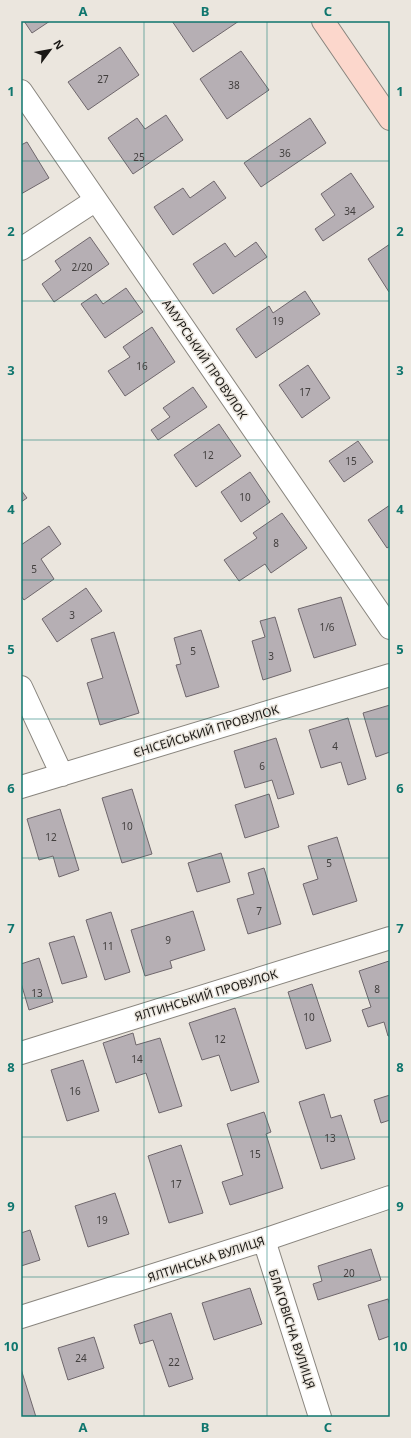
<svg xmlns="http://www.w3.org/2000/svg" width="411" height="1438" font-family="'Noto Sans',sans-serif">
<rect width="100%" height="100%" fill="#ebe6de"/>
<!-- building -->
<path fill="#b6afb4" stroke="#6f676c" d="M24 21H50L32 33Z
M172 21H239L193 52Z
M120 47 139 75 88 110 68 82Z
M241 51 269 90 227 119 200 79Z
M166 115 183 140 133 174 108 138 137 118 145 129Z
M310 118 326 143 261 187 244 163Z
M27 142 49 178 21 194V145Z
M351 173 374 207 323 241 315 229 335 215 321 194Z
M214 181 226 198 173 235 154 207 183 188 190 198Z
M90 237 109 264 54 302 42 284 61 270 55 261Z
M256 242 267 257 213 294 193 264 225 243 235 257Z
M390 244V292H389L368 259Z
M126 288 143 312 105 338 81 304 96 294 103 304Z
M305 291 320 314 256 358 236 329 269 306 273 313Z
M152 327 175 362 125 396 108 371 130 357 123 347Z
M308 365 330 398 302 418 279 385Z
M193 387 207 407 158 440 151 430 170 417 163 408Z
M219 424 241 456 196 487 174 455Z
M358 441 373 462 344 482 329 461Z
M250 472 270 502 241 522 221 492Z
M21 490 27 498 21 502Z
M390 505V546L387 548 368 520Z
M282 513 307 548 271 573 265 564 239 581 224 560 257 538 253 533Z
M49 526 61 544 41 559 54 579 24 600 21 596V545Z
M86 588 102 611 57 642 42 619Z
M341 597 356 645 314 658 298 609Z
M275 617 291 671 263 680 252 641 265 637 260 621Z
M201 630 219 687 186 697 176 665 181 664 174 638Z
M114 632 139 713 100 725 87 683 103 678 91 639Z
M390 705V752L376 757 363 713Z
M348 718 366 779 348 785 341 762 321 768 309 730Z
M276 738 294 794 278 799 272 780 245 788 234 751Z
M132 789 152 854 122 863 102 798Z
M269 794 279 827 245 838 235 805Z
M60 809 79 870 59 877 53 856 39 860 27 819Z
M337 837 357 901 313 915 303 884 318 879 308 846Z
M221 853 230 882 197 892 188 863Z
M264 868 281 924 248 934 237 899 254 894 248 873Z
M193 911 205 950 170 961 172 968 145 976 131 930Z
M111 912 130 972 105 980 86 920Z
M74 936 87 977 62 984 49 943Z
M39 958 53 1002 29 1010 21 983V964Z
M389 961 390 1036H388L384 1022 368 1027 362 1010 371 1007 359 971Z
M312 984 331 1041 306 1049 288 992Z
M235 1008 259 1082 231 1091 219 1055 202 1060 189 1023Z
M133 1033 136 1045 160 1038 182 1106 159 1113 146 1073 116 1083 103 1043Z
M83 1060 99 1111 67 1121 51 1070Z
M324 1094 331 1118 341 1115 355 1159 321 1169 299 1102Z
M390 1095V1120L381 1123 374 1100Z
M264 1112 271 1132 266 1134 283 1188 230 1205 222 1182 243 1175 227 1124Z
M181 1145 203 1213 169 1223 148 1156Z
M115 1193 129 1234 88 1247 75 1206Z
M30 1230 40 1260 21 1266V1233Z
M371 1249 381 1280 318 1300 313 1284 322 1281 318 1266Z
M250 1288 262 1324 214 1340 202 1303Z
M388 1299 390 1306V1336L379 1340 368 1305Z
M171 1313 193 1379 169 1387 153 1340 140 1344 134 1325Z
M94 1337 104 1368 68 1380 58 1348Z
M21 1369 36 1417H21Z"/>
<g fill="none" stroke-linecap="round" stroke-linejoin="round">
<defs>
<path id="street" d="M21 91 390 628
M21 249 96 200
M21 687 62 775
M21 787 390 675
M21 1053 390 938
M264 1240 320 1417
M21 1317 264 1240 390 1197"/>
<path id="secondary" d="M323 21 390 119"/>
</defs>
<!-- street casing -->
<use href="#street" stroke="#89857e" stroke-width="24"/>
<!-- secondary casing -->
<use href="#secondary" stroke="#89857e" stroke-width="24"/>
<!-- street -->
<use href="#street" stroke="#fff" stroke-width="22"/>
<!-- secondary -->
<use href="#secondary" stroke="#fcd7cc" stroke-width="22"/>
</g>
<!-- grid -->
<path fill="none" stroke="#0f766e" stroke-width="1" stroke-opacity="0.55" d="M144 21V1417M267 21V1417M21 161H390M21 301H390M21 440H390M21 580H390M21 719H390M21 858H390M21 998H390M21 1137H390M21 1277H390"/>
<g text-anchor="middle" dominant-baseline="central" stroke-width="3" stroke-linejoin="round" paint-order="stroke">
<!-- number labels -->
<g font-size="10" fill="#413e3d">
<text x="103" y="79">27</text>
<text x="234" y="85">38</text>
<text x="285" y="153">36</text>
<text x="139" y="157">25</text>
<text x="350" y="211">34</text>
<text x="82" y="267">2/20</text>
<text x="278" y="321">19</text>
<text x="142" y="366">16</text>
<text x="305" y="392">17</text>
<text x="208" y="455">12</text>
<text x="351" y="461">15</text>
<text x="245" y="497">10</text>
<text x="276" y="543">8</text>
<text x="34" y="569">5</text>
<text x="72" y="615">3</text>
<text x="327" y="627">1/6</text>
<text x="193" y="651">5</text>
<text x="271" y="656">3</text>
<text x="335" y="746">4</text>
<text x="262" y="766">6</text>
<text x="127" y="826">10</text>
<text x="51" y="837">12</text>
<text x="329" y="863">5</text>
<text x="259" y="911">7</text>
<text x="168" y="940">9</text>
<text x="108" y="946">11</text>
<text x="377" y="989">8</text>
<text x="37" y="993">13</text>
<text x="309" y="1017">10</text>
<text x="220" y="1039">12</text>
<text x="137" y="1059">14</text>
<text x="75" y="1091">16</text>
<text x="330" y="1138">13</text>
<text x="255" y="1154">15</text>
<text x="176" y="1184">17</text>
<text x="102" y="1220">19</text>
<text x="349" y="1273">20</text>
<text x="81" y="1358">24</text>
<text x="174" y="1362">22</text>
</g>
<!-- street labels -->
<g font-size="12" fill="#1a1815" stroke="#ebe6de">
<text transform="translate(205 359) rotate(56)">АМУРСЬКИЙ ПРОВУЛОК</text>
<text transform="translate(206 731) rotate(-17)">ЄНІСЕЙСЬКИЙ ПРОВУЛОК</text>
<text transform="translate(206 995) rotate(-17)">ЯЛТИНСЬКИЙ ПРОВУЛОК</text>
<text transform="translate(206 1259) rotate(-18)">ЯЛТИНСЬКА ВУЛИЦЯ</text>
<text transform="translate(292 1329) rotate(72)">БЛАГОВІСНА ВУЛИЦЯ</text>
</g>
</g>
<!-- border -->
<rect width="411" height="1438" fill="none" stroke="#ebe6de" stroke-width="44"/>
<!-- north arrow -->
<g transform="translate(50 50) rotate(58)" stroke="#ebe6de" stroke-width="3" paint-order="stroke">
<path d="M0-3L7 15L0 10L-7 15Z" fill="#1a1815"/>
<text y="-6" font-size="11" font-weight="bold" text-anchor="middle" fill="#1a1815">N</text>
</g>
<rect x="22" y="22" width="367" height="1394" fill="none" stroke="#0f766e" stroke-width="1.5"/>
<g font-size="13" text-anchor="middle" font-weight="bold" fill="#0f766e">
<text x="83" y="16">A</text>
<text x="205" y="16">B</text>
<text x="328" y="16">C</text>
<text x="11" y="96">1</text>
<text x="400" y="96">1</text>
<text x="11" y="236">2</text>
<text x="400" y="236">2</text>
<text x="11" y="375">3</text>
<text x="400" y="375">3</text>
<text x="11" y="514">4</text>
<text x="400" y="514">4</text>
<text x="11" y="654">5</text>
<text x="400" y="654">5</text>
<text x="11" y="793">6</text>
<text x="400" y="793">6</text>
<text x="11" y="933">7</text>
<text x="400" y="933">7</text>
<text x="11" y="1072">8</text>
<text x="400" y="1072">8</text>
<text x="11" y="1211">9</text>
<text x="400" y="1211">9</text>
<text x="11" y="1351">10</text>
<text x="400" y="1351">10</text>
<text x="83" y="1432">A</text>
<text x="205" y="1432">B</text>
<text x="328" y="1432">C</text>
</g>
</svg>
